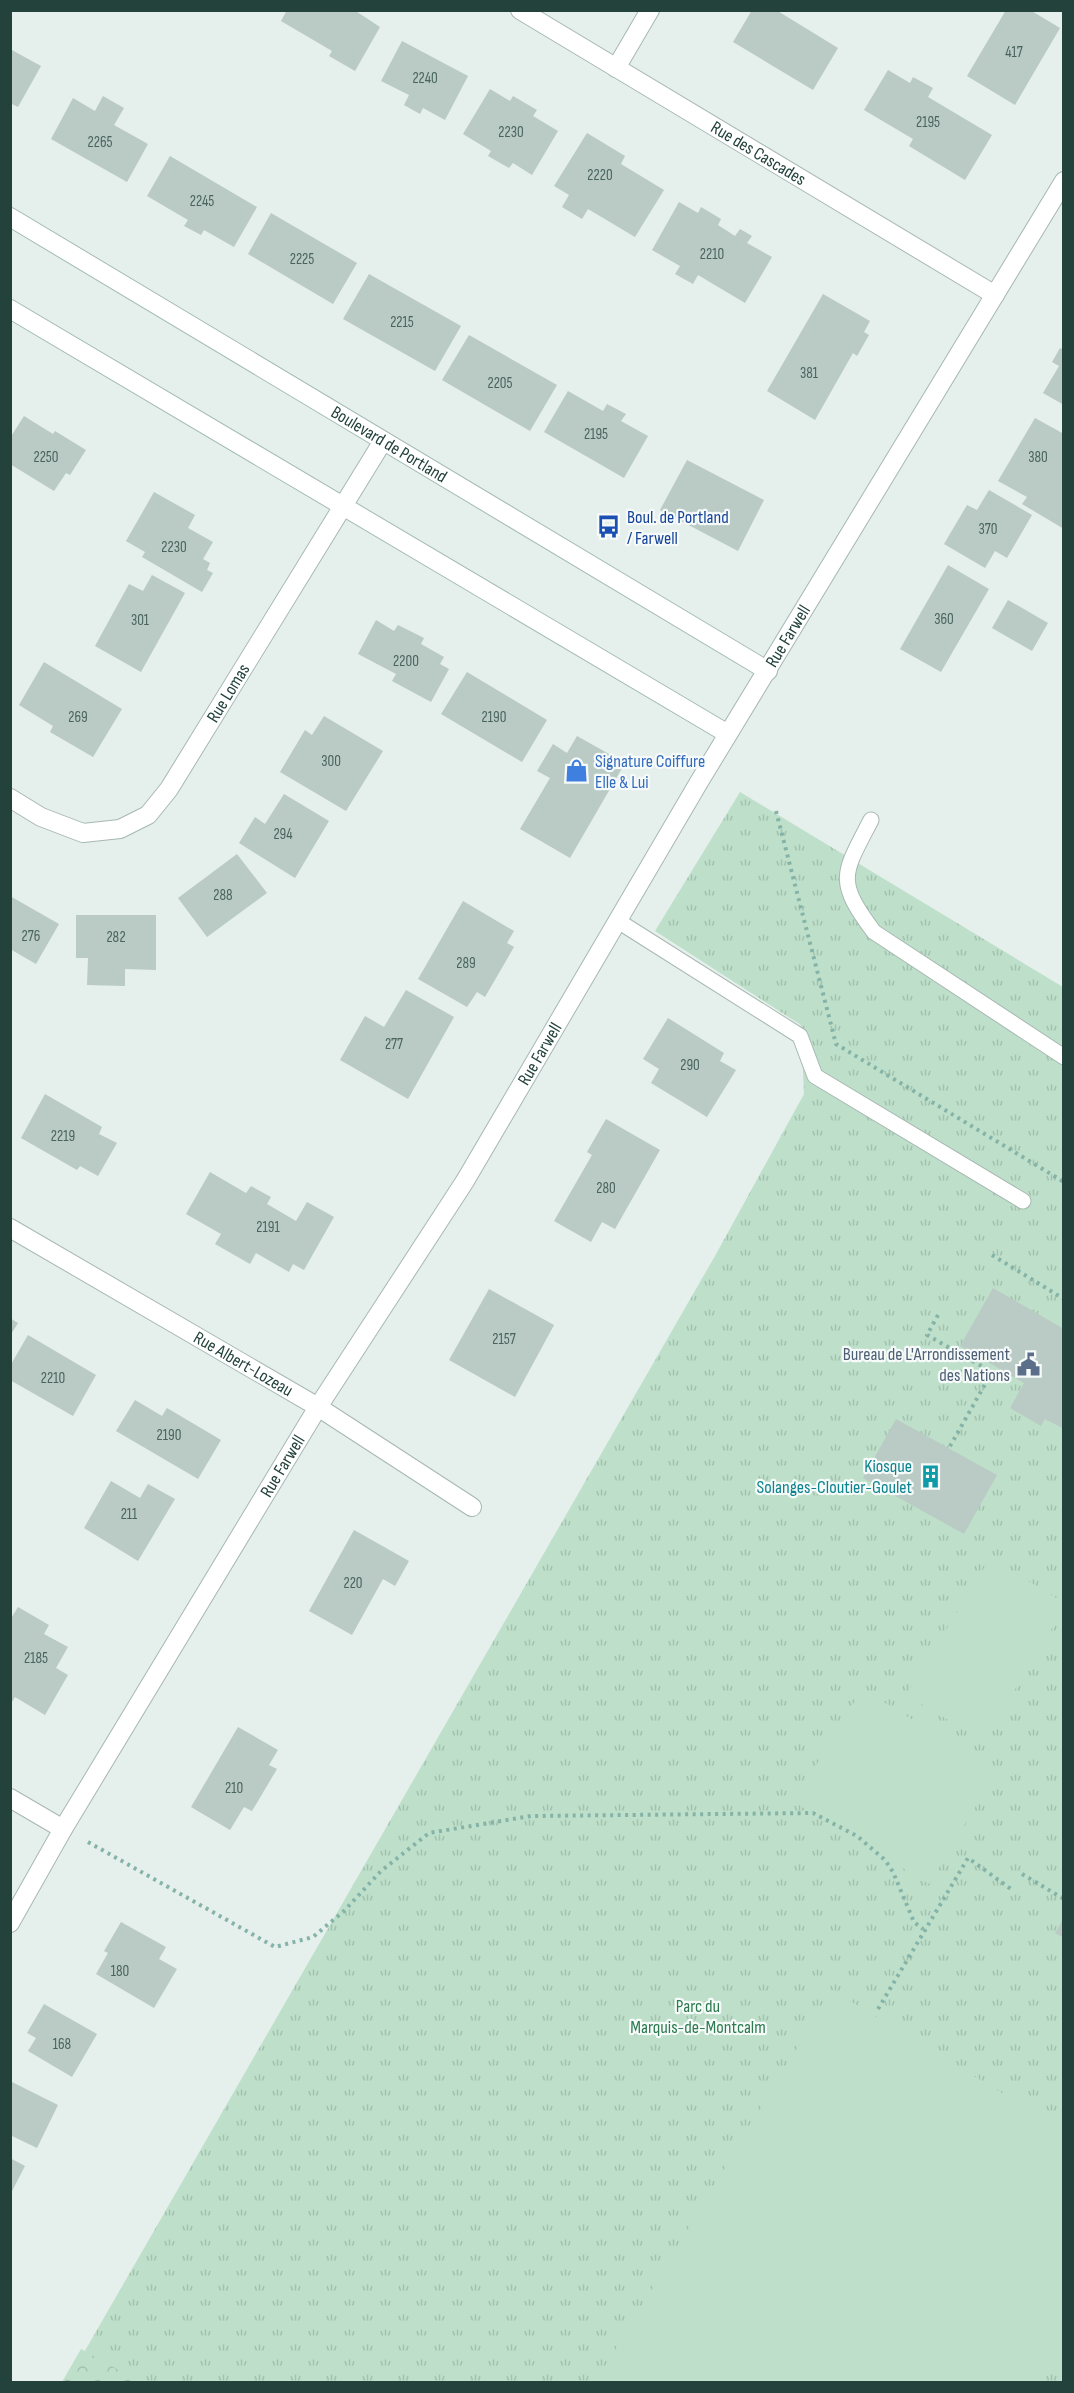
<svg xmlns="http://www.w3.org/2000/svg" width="1074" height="2393" font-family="'Sofia Sans Condensed',sans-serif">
<defs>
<pattern id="grass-tufts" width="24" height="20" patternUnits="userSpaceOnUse" patternTransform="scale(1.5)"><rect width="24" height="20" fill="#bee0ca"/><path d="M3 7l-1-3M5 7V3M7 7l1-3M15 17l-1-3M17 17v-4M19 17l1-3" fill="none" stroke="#a3c1ae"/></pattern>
<pattern id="forest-crowns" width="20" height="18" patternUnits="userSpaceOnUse" patternTransform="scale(1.5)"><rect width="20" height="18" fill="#bee0ca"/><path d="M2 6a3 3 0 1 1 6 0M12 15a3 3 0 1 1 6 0" fill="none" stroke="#a3c1ae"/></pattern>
</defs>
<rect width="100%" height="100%" fill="#e5efeb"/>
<!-- grass -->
<path fill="url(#grass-tufts)" d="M740 792 1063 987V2382H67L715 1256 804 1094 801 1025 655 931Z"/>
<!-- forest -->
<path fill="url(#forest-crowns)" d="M81 2349 140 2382H62Z"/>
<!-- pitch -->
<path fill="#bee0ca" d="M990 1558 1063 1602 1064 1608 984 1741 906 1695Z
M862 1689 997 1771 929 1884 794 1802Z
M832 1990 1063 2130V2338L1037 2382H596Z"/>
<!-- building -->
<path fill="#bacac4" d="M287 10H354L380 27 355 71 329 56 332 51 281 21Z
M752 10H776L838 48 813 90 733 42Z
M1006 10H1030L1060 28 1015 105 967 76Z
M402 41 468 76 445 120 423 108 420 114 404 105 409 95 381 81Z
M10 49 41 66 18 107 10 103Z
M888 70 910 83 913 77 933 88 928 97 992 135 965 180 909 146 913 139 864 110Z
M490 89 510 101 513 96 537 110 533 116 558 131 532 175 513 163 509 168 488 156 491 151 463 134Z
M103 96 124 108 114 125 148 144 127 182 51 139 73 98 95 111Z
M587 133 625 156 621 164 664 190 635 237 588 209 582 219 562 207 569 195 554 186Z
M170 156 257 207 234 247 204 230 201 235 184 226 188 220 147 196Z
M679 202 698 213 701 207 721 219 718 225 735 236 740 229 752 236 747 243 772 257 745 303 698 275 693 284 675 274 680 266 652 250Z
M271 213 357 263 333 304 248 254Z
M369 274 461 326 435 371 343 319Z
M823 294 870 321 864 332 869 335 857 356 853 353 815 420 767 391Z
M469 335 557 385 530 431 442 380Z
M1060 348 1064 350V405L1043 393 1059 366 1052 362Z
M568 391 603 411 607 404 626 414 621 421 648 436 624 478 544 432Z
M24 416 53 434 55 431 86 450 70 475 66 473 54 491 10 464V438Z
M1035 418 1064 434V529L1022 504 1027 497 998 481Z
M687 460 764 500 738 551 660 510Z
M989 490 1032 515 1007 558 995 551 985 568 944 544 967 505 977 510Z
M154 492 195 515 188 528 213 542 203 559 210 563 207 570 213 573 202 592 142 557 145 552 126 541Z
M948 565 989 589 941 672 900 649Z
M152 575 185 593 141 672 95 646 129 584 143 591Z
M1008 600 1048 623 1032 651 992 628Z
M376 620 394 631 398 625 424 638 421 644 444 657 440 664 449 669 431 702 392 681 396 674 358 654Z
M44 662 122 709 93 757 50 732 53 726 19 705Z
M467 672 547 720 522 762 441 714Z
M324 716 383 751 346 811 280 772 305 730 312 735Z
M577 736 625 763 570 858 520 829 550 778 537 771 553 744 567 753Z
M284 794 329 821 295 878 239 843 255 817 265 824Z
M237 854 267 893 207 937 178 898Z
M10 896 59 924 36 964 10 949Z
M463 901 514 931 507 943 514 947 485 997 477 992 467 1007 418 979Z
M76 915H156V970L125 969V986L87 985 88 958H76Z
M406 990 454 1017 408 1099 340 1060 365 1016 384 1027Z
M668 1018 724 1053 720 1061 736 1070 707 1117 651 1083 659 1069 643 1059Z
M45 1094 102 1127 99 1134 117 1143 98 1176 80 1166 77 1170 21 1138Z
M606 1119 660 1150 615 1229 602 1222 591 1242 554 1221 592 1155 587 1152Z
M210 1172 246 1193 251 1186 271 1197 267 1204 296 1221 307 1202 334 1217 304 1270 293 1264 289 1272 256 1253 250 1264 215 1244 221 1234 186 1214Z
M993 1288 1064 1329V1429L1045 1419 1041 1426 1010 1408 1024 1383 960 1346Z
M489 1289 554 1325 515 1397 449 1360Z
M10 1318 18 1323 10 1336Z
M28 1335 96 1375 73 1416 10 1380V1366Z
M135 1400 162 1416 167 1408 221 1440 198 1479 116 1431Z
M896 1419 997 1475 964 1534 863 1478Z
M111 1481 140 1498 148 1484 175 1499 138 1561 84 1528Z
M354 1530 409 1561 395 1586 383 1579 352 1635 309 1611Z
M18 1607 49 1625 44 1634 68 1647 56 1668 68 1675 45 1715 15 1697 10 1705V1620Z
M238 1727 278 1750 269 1765 277 1769 252 1811 244 1807 230 1830 191 1807Z
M1064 1918V1938L1055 1933Z
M121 1922 166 1947 159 1959 177 1969 154 2008 96 1974 108 1953 104 1951Z
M44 2004 97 2034 72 2077 28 2051 36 2038 27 2033Z
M10 2081 58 2105 37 2148 10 2135Z
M10 2158 25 2166 10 2195Z"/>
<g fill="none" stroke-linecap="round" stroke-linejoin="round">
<defs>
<path id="lane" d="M871 820C843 874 835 880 874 932L1064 1057
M618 921 800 1036 815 1076 1023 1201"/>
<g id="street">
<path id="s1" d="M520 10 995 295"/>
<path d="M616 68 650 10"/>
<path id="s2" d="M10 798 41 817 83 833 120 829 148 815 169 789 383 441"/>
<path id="s3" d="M10 1228 318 1407 472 1507"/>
<path d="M10 1798 63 1829"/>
<path id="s4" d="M10 1923 63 1829 318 1407 465 1181 699 782 1064 181"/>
</g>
<g id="secondary">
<path id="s5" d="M10 217 768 671"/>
<path d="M10 309 728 734"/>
</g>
</defs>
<!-- lane casing -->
<use href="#lane" stroke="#a7b8b3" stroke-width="17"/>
<!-- street casing -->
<use href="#street" stroke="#a7b8b3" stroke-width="20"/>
<!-- secondary casing -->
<use href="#secondary" stroke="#a3bbb4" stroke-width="20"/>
<!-- path -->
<path stroke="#85b3a8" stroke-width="4" stroke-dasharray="3 4.5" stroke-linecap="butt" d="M776 811 836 1044 1064 1182
M992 1255 1064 1299
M938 1315 927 1335 992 1372 949 1448
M88 1842 275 1947 313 1937 344 1911 381 1871 429 1833 531 1816 813 1813 857 1836 885 1860 893 1872 914 1922 923 1929
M1022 1874 1064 1899
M878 2009 968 1858 1011 1889"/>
<!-- lane -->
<use href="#lane" stroke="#fff" stroke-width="15"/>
<!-- street -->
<use href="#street" stroke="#fff" stroke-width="18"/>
<!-- secondary -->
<use href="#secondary" stroke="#fff" stroke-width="18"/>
</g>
<!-- icons -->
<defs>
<symbol id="bus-bare" viewBox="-9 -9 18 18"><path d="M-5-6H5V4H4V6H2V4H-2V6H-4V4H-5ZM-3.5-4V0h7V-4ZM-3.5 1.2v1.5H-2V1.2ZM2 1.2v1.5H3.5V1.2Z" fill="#1a4fb4" stroke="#f6fbf9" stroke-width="2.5" paint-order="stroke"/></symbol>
<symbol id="shop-bare" viewBox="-9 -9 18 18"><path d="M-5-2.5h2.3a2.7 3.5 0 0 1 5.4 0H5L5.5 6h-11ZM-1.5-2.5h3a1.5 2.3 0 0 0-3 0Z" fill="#3f7fe0" stroke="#f6fbf9" stroke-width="2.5" paint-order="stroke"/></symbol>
<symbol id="civic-bare" viewBox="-9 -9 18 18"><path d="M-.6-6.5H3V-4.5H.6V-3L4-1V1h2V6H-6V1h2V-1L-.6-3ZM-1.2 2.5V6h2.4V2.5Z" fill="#5c6f8a" stroke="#f6fbf9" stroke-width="2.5" paint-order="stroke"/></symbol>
<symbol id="building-bare" viewBox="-9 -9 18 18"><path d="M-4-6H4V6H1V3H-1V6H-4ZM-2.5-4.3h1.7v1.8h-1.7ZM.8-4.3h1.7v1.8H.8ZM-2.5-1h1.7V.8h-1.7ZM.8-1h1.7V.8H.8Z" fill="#0f9aa8" stroke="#f6fbf9" stroke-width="2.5" paint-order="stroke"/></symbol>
</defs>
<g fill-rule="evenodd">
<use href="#bus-bare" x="592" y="510" width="33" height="33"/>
<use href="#shop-bare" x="560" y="754" width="33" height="33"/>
<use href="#civic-bare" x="1012" y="1348" width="33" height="33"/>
<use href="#building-bare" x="914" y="1460" width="33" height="33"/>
</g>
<g text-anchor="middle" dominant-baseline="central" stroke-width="4.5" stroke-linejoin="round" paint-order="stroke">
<!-- number labels -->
<g font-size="15" fill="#49645e">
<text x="1014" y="52">417</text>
<text x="425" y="78">2240</text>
<text x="928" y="122">2195</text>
<text x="511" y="132">2230</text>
<text x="100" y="142">2265</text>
<text x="600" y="175">2220</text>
<text x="202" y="201">2245</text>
<text x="712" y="254">2210</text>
<text x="302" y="259">2225</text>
<text x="402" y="322">2215</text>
<text x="809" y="373">381</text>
<text x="500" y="383">2205</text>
<text x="596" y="434">2195</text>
<text x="46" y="457">2250</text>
<text x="1038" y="457">380</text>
<text x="988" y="529">370</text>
<text x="174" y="547">2230</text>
<text x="944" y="619">360</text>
<text x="140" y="620">301</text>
<text x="406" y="661">2200</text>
<text x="78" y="717">269</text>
<text x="494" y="717">2190</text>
<text x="331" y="761">300</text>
<text x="283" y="834">294</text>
<text x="223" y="895">288</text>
<text x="31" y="936">276</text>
<text x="116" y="937">282</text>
<text x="466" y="963">289</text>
<text x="394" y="1044">277</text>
<text x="690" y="1065">290</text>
<text x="63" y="1136">2219</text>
<text x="606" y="1188">280</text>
<text x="268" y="1227">2191</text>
<text x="504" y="1339">2157</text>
<text x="53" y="1378">2210</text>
<text x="169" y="1435">2190</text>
<text x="129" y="1514">211</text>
<text x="353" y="1583">220</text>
<text x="36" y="1658">2185</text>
<text x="234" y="1788">210</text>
<text x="120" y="1971">180</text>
<text x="62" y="2044">168</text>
</g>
<!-- street labels -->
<g font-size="18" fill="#23423c" stroke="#f6fbf9">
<text stroke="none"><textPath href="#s1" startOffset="278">Rue des Cascades</textPath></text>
<text stroke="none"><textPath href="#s5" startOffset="442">Boulevard de Portland</textPath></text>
<text stroke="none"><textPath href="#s4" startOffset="1504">Rue Farwell</textPath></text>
<text stroke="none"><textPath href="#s2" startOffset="296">Rue Lomas</textPath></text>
<text stroke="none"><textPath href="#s4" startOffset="1018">Rue Farwell</textPath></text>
<text stroke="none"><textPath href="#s3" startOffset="270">Rue Albert-Lozeau</textPath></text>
<text stroke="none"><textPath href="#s4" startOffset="532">Rue Farwell</textPath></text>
</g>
<!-- transit labels -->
<g font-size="18" fill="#164399" stroke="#f6fbf9" text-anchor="start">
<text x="627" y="517">Boul. de Portland<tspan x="627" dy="21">/ Farwell</tspan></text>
</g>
<!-- shop labels -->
<g font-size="18" fill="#366cbe" stroke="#f6fbf9" text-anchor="start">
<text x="595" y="761">Signature Coiffure<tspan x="595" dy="21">Elle &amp; Lui</tspan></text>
</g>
<!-- service labels -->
<g font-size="18" fill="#4e5e75" stroke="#f6fbf9" text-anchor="end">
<text x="1010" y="1354">Bureau de L'Arrondissement<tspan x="1010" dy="21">des Nations</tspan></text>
</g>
<!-- culture labels -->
<g font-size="18" fill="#0d838f" stroke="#f6fbf9" text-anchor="end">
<text x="912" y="1466">Kiosque<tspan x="912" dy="21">Solanges-Cloutier-Goulet</tspan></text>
</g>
<!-- park labels -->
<g font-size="18" fill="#2c7a50" stroke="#f6fbf9">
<text x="698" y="2006">Parc du<tspan x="698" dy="21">Marquis-de-Montcalm</tspan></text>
</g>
</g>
<!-- border -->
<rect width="1074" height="2393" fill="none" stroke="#23423c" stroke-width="24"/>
</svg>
